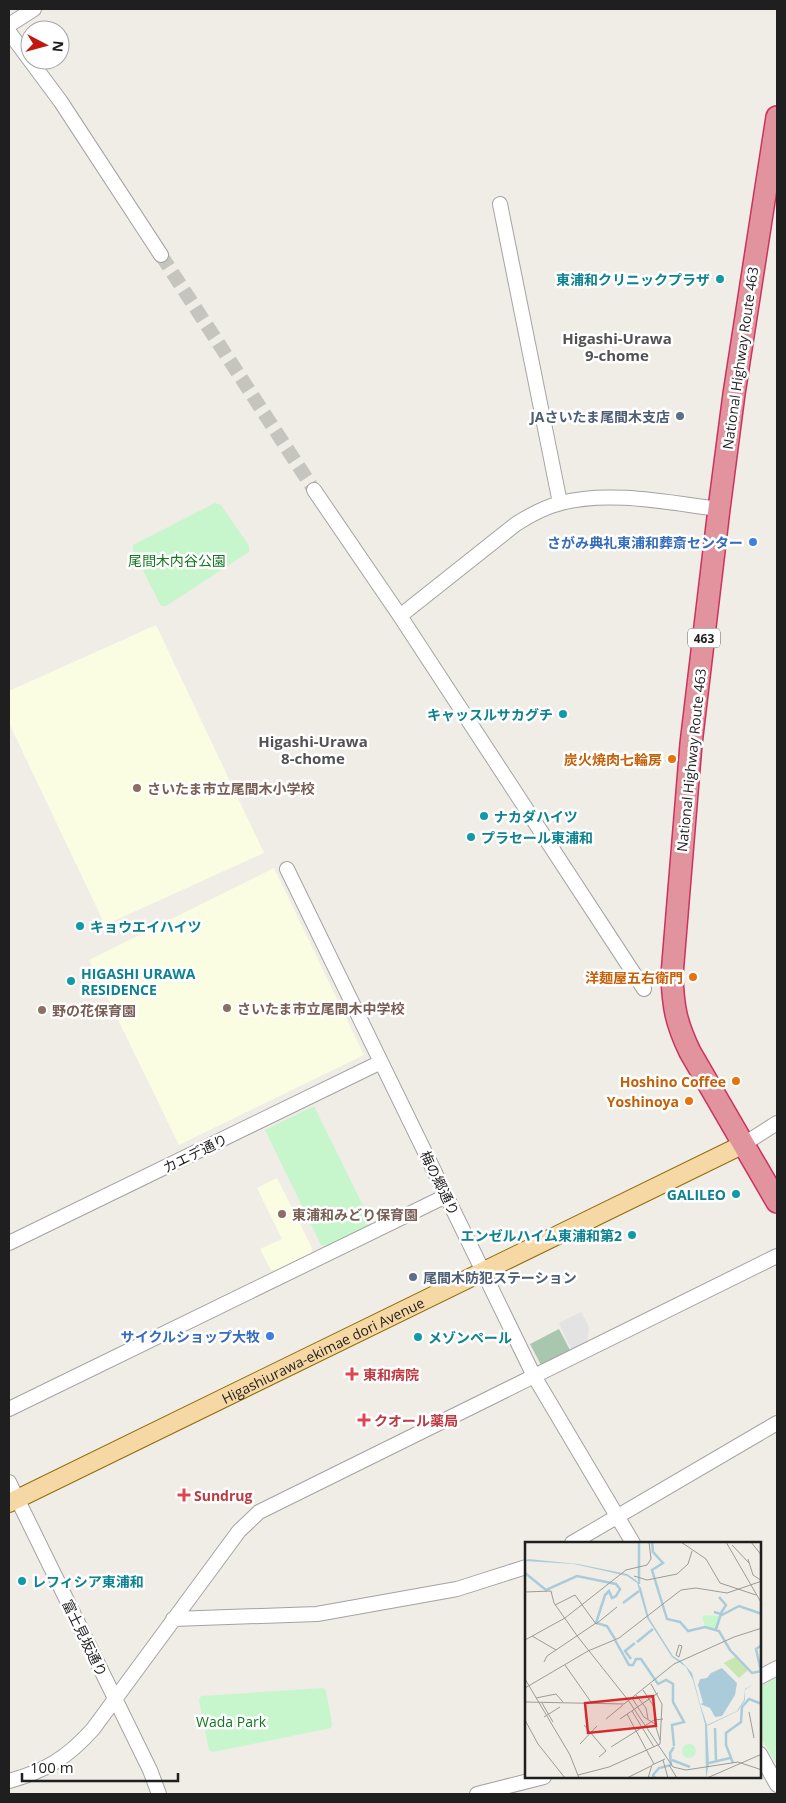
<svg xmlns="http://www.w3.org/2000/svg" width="786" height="1803" font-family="'Open Sans','Noto Sans JP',sans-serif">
<rect width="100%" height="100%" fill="#efede6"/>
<!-- education -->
<path fill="#fbfde2" d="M156 625 264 853 105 925 9 723V691Z
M274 868 364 1055 179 1145 89 960Z
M277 1178 312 1248 311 1254 276 1271 271 1270 260 1249 282 1239 257 1188Z"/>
<!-- cemetery -->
<path fill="#a9c7af" d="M559 1329 570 1350 541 1365 530 1344Z"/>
<!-- park -->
<path fill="#c7f6cd" d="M215 503 221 505 249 546V552L166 606H161L133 551V545Z
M314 1106 370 1220 369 1225 328 1246 321 1245 265 1130Z
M777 1677V1765L760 1736V1687Z
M323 1688 326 1690 332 1724 331 1728 213 1752 209 1750 199 1700 201 1696Z"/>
<!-- parking -->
<path fill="#e3e3e3" d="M581 1312 589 1327 587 1342 571 1349 559 1323Z"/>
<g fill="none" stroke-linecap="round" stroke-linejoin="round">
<!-- minor-tunnel -->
<path stroke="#c5c4be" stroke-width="14" stroke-dasharray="14 7" stroke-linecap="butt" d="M161 255 314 490"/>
<defs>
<path id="minor" d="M9 25 34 9
M9 32 61 102 161 255
M500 204 560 503
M314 490 400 616 644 989
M400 616 516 524C530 515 545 507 561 503 610 490 670 503 719 509
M287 869 534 1376 633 1543
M744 1144 777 1123
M9 1243 381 1062
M9 1409 446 1196
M9 1482 150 1770 159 1794
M572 1543 777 1423
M173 1619 317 1614 457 1589 526 1567
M760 1677 777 1668
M760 1754 777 1785
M9 1781C46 1771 68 1757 93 1729L239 1531 259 1512 777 1256
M477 1794 544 1777"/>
<g id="major">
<path id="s1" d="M9 1503 744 1144"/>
</g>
<path id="highway" d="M777 117 734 394 719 509 691 744 672 975C673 1007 676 1023 690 1052L777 1202"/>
</defs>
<!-- minor casing -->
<use href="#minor" stroke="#a3a3a3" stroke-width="16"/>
<!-- major casing -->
<use href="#major" stroke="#906c0a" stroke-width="20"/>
<!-- highway casing -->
<use href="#highway" stroke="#cf315e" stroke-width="24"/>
<!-- minor -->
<use href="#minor" stroke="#fff" stroke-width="14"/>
<!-- major -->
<use href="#major" stroke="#f6d8a5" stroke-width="18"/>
<!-- highway -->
<use href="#highway" stroke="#e1949d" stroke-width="21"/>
</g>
<!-- markers -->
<g fill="#0f9aa8" stroke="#fff" stroke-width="2">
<circle cx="720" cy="279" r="5"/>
<circle cx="563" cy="714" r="5"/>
<circle cx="484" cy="816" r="5"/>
<circle cx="471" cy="837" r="5"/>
<circle cx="80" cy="926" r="5"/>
<circle cx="71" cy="981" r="5"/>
<circle cx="736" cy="1194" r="5"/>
<circle cx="632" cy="1235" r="5"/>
<circle cx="418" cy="1337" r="5"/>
<circle cx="22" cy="1581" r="5"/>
</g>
<g fill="#5c6f8a" stroke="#fff" stroke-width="2">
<circle cx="680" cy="416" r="5"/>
<circle cx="413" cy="1277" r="5"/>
</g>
<g fill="#3f7fe0" stroke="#fff" stroke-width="2">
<circle cx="753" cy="542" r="5"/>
<circle cx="270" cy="1336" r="5"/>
</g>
<g fill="#e8710a" stroke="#fff" stroke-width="2">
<circle cx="672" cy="759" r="5"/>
<circle cx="693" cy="977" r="5"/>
<circle cx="736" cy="1081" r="5"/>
<circle cx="689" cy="1101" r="5"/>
</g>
<g fill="#8d6e63" stroke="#fff" stroke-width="2">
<circle cx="137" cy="788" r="5"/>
<circle cx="227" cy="1008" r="5"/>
<circle cx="42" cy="1010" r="5"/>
<circle cx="282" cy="1214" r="5"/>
</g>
<g fill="#e0444e" stroke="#fff" stroke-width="2">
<path d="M349.5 1366.5h5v5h5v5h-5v5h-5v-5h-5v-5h5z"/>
<path d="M361.5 1412.5h5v5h5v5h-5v5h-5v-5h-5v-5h5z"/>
<path d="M181.5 1487.5h5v5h5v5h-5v5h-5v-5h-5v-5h5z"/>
</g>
<g text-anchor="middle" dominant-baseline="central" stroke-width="5" stroke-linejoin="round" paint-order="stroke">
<!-- shield labels -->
<rect fill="#fff" stroke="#626262" stroke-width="1" x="688" y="628.5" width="32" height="19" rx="4"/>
<g font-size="12" font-weight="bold" fill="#1f1f1f">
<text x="704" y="638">463</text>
</g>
<!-- culture labels -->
<g font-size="14" font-weight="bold" fill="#0d838f" stroke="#fff" text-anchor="start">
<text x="710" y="279" text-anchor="end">東浦和クリニックプラザ</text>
<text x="553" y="714" text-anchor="end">キャッスルサカグチ</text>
<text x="494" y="816">ナカダハイツ</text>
<text x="481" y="837">プラセール東浦和</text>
<text x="90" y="926">キョウエイハイツ</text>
<text x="81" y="973">HIGASHI URAWA<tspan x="81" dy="16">RESIDENCE</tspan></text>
<text x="726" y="1194" text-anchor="end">GALILEO</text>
<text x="622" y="1235" text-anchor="end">エンゼルハイム東浦和第2</text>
<text x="428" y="1337">メゾンペール</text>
<text x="32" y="1581">レフィシア東浦和</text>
</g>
<!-- street labels -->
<g font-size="14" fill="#1f1f1f" stroke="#fff">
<text transform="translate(740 358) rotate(-82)">National Highway Route 463</text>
<text transform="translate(691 760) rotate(-84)">National Highway Route 463</text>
<text transform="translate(195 1153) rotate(-26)">カエデ通り</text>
<text transform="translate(440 1183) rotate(64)">梅の郷通り</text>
<text stroke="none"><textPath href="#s1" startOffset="349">Higashiurawa-ekimae dori Avenue</textPath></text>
<text transform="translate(85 1638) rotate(64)">富士見坂通り</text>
</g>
<!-- service labels -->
<g font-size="14" font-weight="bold" fill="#4e5e75" stroke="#fff" text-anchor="end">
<text x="670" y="416">JAさいたま尾間木支店</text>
<text x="423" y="1277" text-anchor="start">尾間木防犯ステーション</text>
</g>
<!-- shop labels -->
<g font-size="14" font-weight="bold" fill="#366cbe" stroke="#fff" text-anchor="end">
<text x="743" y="542">さがみ典礼東浦和葬斎センター</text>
<text x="260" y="1336">サイクルショップ大牧</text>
</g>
<!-- park labels -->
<g font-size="14" fill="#137721" stroke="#fff">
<text x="177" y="560">尾間木内谷公園</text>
<text x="231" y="1721">Wada Park</text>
</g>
<!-- food labels -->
<g font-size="14" font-weight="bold" fill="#c56008" stroke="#fff" text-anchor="end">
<text x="662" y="759">炭火焼肉七輪房</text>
<text x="683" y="977">洋麺屋五右衛門</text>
<text x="726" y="1081">Hoshino Coffee</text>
<text x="679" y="1101">Yoshinoya</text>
</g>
<!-- education labels -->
<g font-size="14" font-weight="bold" fill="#785e54" stroke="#fff" text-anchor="start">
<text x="147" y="788">さいたま市立尾間木小学校</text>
<text x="237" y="1008">さいたま市立尾間木中学校</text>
<text x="52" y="1010">野の花保育園</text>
<text x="292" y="1214">東浦和みどり保育園</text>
</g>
<!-- health labels -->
<g font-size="14" font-weight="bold" fill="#be3a42" stroke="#fff" text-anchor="start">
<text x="363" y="1374">東和病院</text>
<text x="374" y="1420">クオール薬局</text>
<text x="194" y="1495">Sundrug</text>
</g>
<!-- neighbourhood labels -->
<g font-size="15" font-weight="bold" fill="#525252" stroke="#fff">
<text x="617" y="338">Higashi-Urawa<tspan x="617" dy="17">9-chome</tspan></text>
<text x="313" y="741">Higashi-Urawa<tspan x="313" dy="17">8-chome</tspan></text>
</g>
</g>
<!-- overview -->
<g transform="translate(525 1542)">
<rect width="236" height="236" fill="#efede6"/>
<path d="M210 115 223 128 214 136 199 121Z" fill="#c7e6b0"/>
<path d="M181 73 195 74 190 87 180 84 177 75ZM157 209a7 7 0 1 1 14 0a7 7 0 1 1-14 0Z" fill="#c7f6cd"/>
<path d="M3 17 53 22 102 32 111 38 116 46 124 76 148 114 156 119 167 131 175 162 178 161 173 143 175 137 182 136 186 131 197 126 212 141 210 153 197 174 190 175 185 166 175 162 182 183 212 169 219 158 220 147 227 143 220 148V158L213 169 182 184 184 222 181 236 180 182 168 138 161 125 147 115 122 76 112 41 102 34 49 22 0 19Z" fill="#aaccda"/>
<path fill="none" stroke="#aaccda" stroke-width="2.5" d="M114 0V42M127 0 128 10 138 21 127 28 142 77 155 80 163 89 180 85 194 89 205 108 227 131 237 129M0 31 21 48 52 34 91 42 95 47 91 54 87 56 84 49 80 53 71 81 82 84 90 97M194 55 201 63 196 71M98 61 114 49M189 70 196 72 191 87M195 74 214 64 237 72M90 98 104 123H108L111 117H116L133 142 141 138 148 142V160L159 180 147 183 149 204M112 100 128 87M106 117 100 109 110 101M236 129 231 107 237 103M190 186 191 219M147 218 165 225M184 221 205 216M208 221 201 203V191L216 180 217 165 224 157 237 162M130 236 128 233 134 226 146 223 145 211 149 205"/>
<path fill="none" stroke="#9c9b96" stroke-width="1" d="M156 0 181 17 195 41 231 53M201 0 237 62M226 0 237 14M207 3 224 21M109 34 122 38 152 32 163 22 167 9M0 50 26 49 29 61 53 95 103 158M30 63 50 53 71 82 92 65M7 94 31 108M0 98 40 76 101 28 122 23 126 17 124 0M154 103 157 104 154 115 151 113ZM19 120 22 114 71 81M40 123 66 160M0 137 45 213 54 236M0 146 63 109 94 96 156 48 171 46 202 51 237 39 228 33 223 17M118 148 128 163 131 177M111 153 121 166 123 177M11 156 31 152 38 160M107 156 119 175 130 182 135 198M103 158 148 225 161 228 213 220 237 228M0 160 99 162 149 122 209 95 237 86M17 161 28 180M107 169 129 205M224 170 229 196M102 172 129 222M19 175 35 165M81 177 98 163M95 177 133 151M0 178 13 202 40 236M59 183 81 209 74 215M55 202 72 184M86 205 129 178 138 177M138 218 143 236M144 223 152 236M53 233 84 225 135 202 137 162 126 142M102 236 126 224M123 236 127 223 140 217M182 236 237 212"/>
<path fill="#d62828" fill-opacity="0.15" stroke="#d62828" stroke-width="2.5" d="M128 154 131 184 63 191 60 161Z"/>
<rect width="236" height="236" fill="none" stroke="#1f1f1f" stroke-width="2.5"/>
</g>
<!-- border -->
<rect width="786" height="1803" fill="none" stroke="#1f1f1f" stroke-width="20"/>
<!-- north arrow -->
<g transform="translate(45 45) rotate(96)"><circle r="24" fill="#ffffff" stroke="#a5a5a5"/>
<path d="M0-4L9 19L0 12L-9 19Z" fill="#c1180e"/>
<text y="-8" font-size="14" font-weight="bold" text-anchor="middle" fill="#1f1f1f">N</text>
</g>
<!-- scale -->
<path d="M22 1773v8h156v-8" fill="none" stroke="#1f1f1f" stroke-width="2.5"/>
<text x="30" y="1773" font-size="15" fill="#1f1f1f" stroke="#ffffff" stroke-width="4" paint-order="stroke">100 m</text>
</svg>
